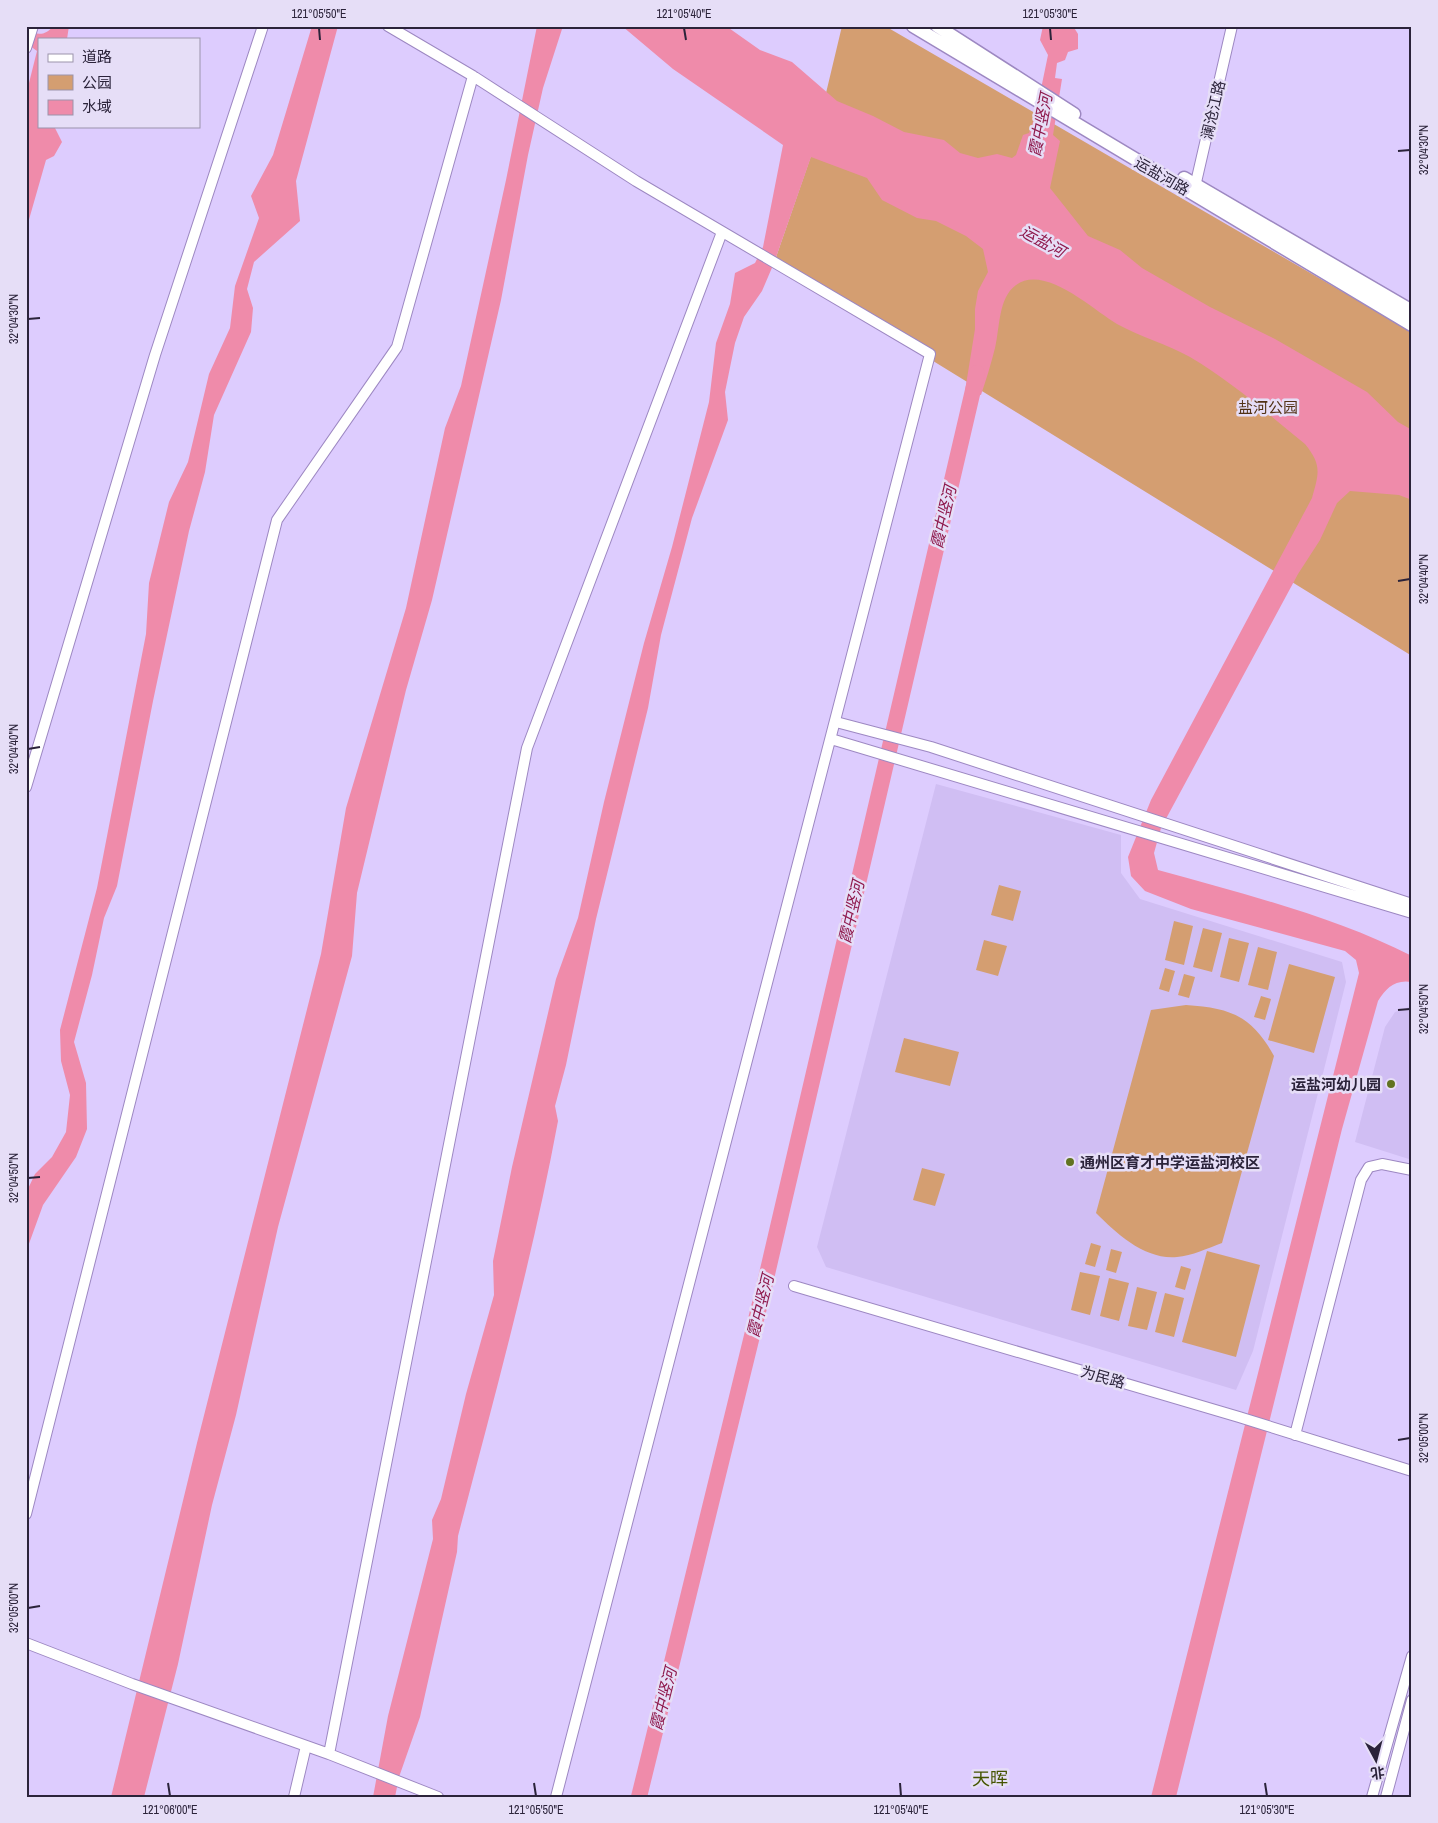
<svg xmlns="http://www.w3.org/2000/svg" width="1438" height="1823" font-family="'Archivo Narrow','Noto Sans SC',sans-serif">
<rect width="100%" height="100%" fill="#ddccfe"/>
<!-- built -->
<path fill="#d0bef3" d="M936 784 1121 835V873L1140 899 1342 962 1346 982 1253 1351 1236 1390 826 1267 817 1247Z
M1412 1006V1160L1355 1142 1385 1027 1395 1012Z"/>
<!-- green -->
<path fill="#d49e71" d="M842 26H885L1412 332V656L774 263 811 156Z
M999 885 1021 891 1013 921 991 915Z
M1174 921 1193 926 1184 965 1165 960Z
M1203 928 1222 933 1212 972 1193 967Z
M1229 938 1249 943 1239 982 1220 977Z
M984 940 1007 946 998 976 976 970Z
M1258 947 1277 952 1268 990 1248 985Z
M1289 964 1335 977 1314 1053 1268 1040Z
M1165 968 1175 971 1169 992 1159 989Z
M1184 974 1195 977 1189 998 1178 995Z
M1261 996 1271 999 1265 1020 1254 1017Z
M1186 1005C1231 1008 1252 1016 1274 1056L1222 1243C1208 1248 1192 1256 1177 1257 1145 1260 1117 1234 1096 1213L1151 1010Z
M904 1038 959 1052 950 1086 895 1072Z
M922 1168 945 1174 935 1206 913 1200Z
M1091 1243 1101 1246 1095 1267 1085 1264Z
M1111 1249 1122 1252 1116 1273 1106 1270Z
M1207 1251 1260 1265 1236 1357 1182 1342Z
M1181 1266 1191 1269 1185 1290 1175 1287Z
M1080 1272 1100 1276 1090 1315 1071 1310Z
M1109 1278 1129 1283 1119 1321 1100 1316Z
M1137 1287 1157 1292 1147 1330 1128 1326Z
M1165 1293 1184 1298 1174 1337 1155 1332Z"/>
<!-- water -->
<path fill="#ef8baa" d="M53 26H69L67 39H39V126H54L62 142 54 156 46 160 26 230V95L37 51 26 43V31C37 34 45 37 53 26Z
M312 26H338L296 181 300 221 254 262 247 289 253 308 251 332 214 415 205 472 189 531 153 701 117 886 104 918 92 975 74 1042 86 1083 87 1129 76 1157 43 1205 26 1252V1193L35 1174 52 1157 66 1132 70 1095 61 1061 60 1030 97 888 146 634 149 583 169 502 188 462 209 374 230 328 235 286 259 218 251 196 273 155Z
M537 26H563L543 88 528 155 501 300 432 600 406 690 357 893 352 956 278 1227 236 1415 212 1505 178 1664 144 1797H111L197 1443 321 954 346 808 406 608 445 428 461 386 506 180Z
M622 26H726L760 50 792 62 837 101 873 116 904 132 944 140 960 153 978 158 997 154 1012 158 1016 155 1023 135 1029 133 1036 113 1048 55 1040 40 1043 26H1073L1078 34V49L1068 52 1065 60 1057 63 1055 78 1062 79 1053 135 1060 141 1050 188 1088 236 1120 250 1142 268 1210 307 1275 339 1367 392 1398 422 1412 430V500L1399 495 1350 491 1337 503 1320 540 1298 574 1161 828 1154 853 1158 870C1244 894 1333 916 1412 956V982C1395 979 1386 988 1378 1001L1342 1129 1176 1797H1151L1359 973 1356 960 1345 951 1191 909 1145 891 1131 876 1128 857 1151 800 1312 498C1319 473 1322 465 1305 444 1268 414 1231 381 1190 357 1167 344 1140 337 1117 324 1093 310 1045 264 1016 285 998 298 1000 328 995 348 991 364 986 380 981 395L965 391 975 329V309L978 291 988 272 983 249 966 236 936 221 917 218 882 200 867 178 811 157 774 263 762 291 744 317 735 343 725 392 728 420 692 518 661 635 648 708 596 919 566 1065 555 1106 558 1121C532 1261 494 1398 458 1536L457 1552 420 1717 399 1777 395 1797H373L388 1716 433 1539 432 1520 441 1499 466 1394 494 1295 493 1261 512 1167 556 979 578 918 604 802 644 643 672 547 709 402 716 343 730 304 735 273 755 263 763 247 783 145 673 69Z"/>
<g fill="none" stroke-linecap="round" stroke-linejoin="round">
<!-- river -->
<path stroke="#ef8baa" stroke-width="16" d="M639 1797 764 1287 977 373"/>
<defs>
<path id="minor" d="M388 26 473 76 636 181 930 354 556 1797
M26 48 33 26
M1194 191 1232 26
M836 722 931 747 1412 904
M831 739 1412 913
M26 787 155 355 263 26
M794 1286 1239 1417 1412 1471
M1295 1435 1361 1180 1369 1167 1382 1164 1412 1170
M26 1514 277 520 397 347 473 76
M26 1643 132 1684 329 1754 438 1797
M329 1754 527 748 722 232
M294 1797 306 1746
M1372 1797 1412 1656
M1386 1797 1412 1700"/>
<path id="major" d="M913 26 1412 325
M937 26 1074 114
M1184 178 1412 311"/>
</defs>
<!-- minor casing -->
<use href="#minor" stroke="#9d88c2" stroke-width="12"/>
<!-- major casing -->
<use href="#major" stroke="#9d88c2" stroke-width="15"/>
<!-- minor -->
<use href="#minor" stroke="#fff" stroke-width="10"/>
<!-- major -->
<use href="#major" stroke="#fff" stroke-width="12"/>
</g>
<!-- ticks -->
<path fill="none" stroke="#2b233a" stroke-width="2" d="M319 28 320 40M684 28 686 40M1050 28 1051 40M1398 151 1410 150M28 319 40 318M1398 581 1410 579M28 749 40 747M1398 1010 1410 1009M28 1178 40 1177M1398 1440 1410 1438M28 1608 40 1606M168 1783 170 1796M534 1783 536 1796M900 1783 901 1796M1265 1783 1267 1796"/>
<!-- markers -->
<g fill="#617320" stroke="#e6def7" stroke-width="2">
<circle cx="1391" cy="1084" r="5"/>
<circle cx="1070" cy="1162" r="5"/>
</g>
<g text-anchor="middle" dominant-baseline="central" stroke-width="5" stroke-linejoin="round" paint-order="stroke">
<!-- street labels -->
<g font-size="15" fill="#2b233a" stroke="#e6def7">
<text transform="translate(1213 110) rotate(-77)">澜沧江路</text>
<text transform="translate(1162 176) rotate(30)">运盐河路</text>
<text transform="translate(1103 1377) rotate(16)">为民路</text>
</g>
<!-- park labels -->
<g font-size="15" fill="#513114" stroke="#e6def7">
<text x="1268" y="407">盐河公园</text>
</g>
<!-- poi labels -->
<g font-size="15" font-weight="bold" fill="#2b233a" stroke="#e6def7" text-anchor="end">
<text x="1381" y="1084">运盐河幼儿园</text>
<text x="1080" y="1162" text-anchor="start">通州区育才中学运盐河校区</text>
</g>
<!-- water labels -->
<g font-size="16" font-style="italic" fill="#8f1a4d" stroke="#e6def7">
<text transform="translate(1040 125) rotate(-79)">霞中竖河</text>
<text transform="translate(1043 241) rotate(29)">运盐河</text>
<text transform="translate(943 517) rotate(-77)">霞中竖河</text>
<text transform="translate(851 912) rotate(-77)">霞中竖河</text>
<text transform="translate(760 1306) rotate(-76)">霞中竖河</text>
<text transform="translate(663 1699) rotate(-76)">霞中竖河</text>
</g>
<!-- quarter labels -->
<g font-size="18" fill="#455400" stroke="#e6def7">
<text x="990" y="1778">天晖</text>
</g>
</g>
<!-- border -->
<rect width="1438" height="1823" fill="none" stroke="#e6def7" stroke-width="55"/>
<!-- legend -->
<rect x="38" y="38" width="162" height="90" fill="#e6def7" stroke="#9b93ab"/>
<rect x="48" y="54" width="25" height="8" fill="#ffffff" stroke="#9b93ab"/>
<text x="82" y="62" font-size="15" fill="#2b233a">道路</text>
<rect x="48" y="75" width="25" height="15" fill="#d49e71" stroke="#9b93ab"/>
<text x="82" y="88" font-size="15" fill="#2b233a">公园</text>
<rect x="48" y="100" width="25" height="15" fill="#ef8baa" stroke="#9b93ab"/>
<text x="82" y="112" font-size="15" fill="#2b233a">水域</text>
<!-- north arrow -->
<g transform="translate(1376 1760) rotate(173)" stroke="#e6def7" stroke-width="4" paint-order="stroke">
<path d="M0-4L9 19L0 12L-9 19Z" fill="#2b233a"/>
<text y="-8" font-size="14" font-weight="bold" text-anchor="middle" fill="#2b233a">北</text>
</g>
<rect x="28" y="28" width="1382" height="1768" fill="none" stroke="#2b233a" stroke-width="2"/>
<g font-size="12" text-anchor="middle" fill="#2b233a">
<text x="319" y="18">121°05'50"E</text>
<text x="684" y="18">121°05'40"E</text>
<text x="1050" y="18">121°05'30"E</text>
<text transform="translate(1424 150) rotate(-90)" y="4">32°04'30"N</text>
<text transform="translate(14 319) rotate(-90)" y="4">32°04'30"N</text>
<text transform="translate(1424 579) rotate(-90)" y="4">32°04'40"N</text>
<text transform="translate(14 749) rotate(-90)" y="4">32°04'40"N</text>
<text transform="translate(1424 1009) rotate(-90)" y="4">32°04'50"N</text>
<text transform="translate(14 1178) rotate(-90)" y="4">32°04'50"N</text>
<text transform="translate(1424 1438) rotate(-90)" y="4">32°05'00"N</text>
<text transform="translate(14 1608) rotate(-90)" y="4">32°05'00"N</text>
<text x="170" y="1814">121°06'00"E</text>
<text x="536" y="1814">121°05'50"E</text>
<text x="901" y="1814">121°05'40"E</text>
<text x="1267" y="1814">121°05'30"E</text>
</g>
</svg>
